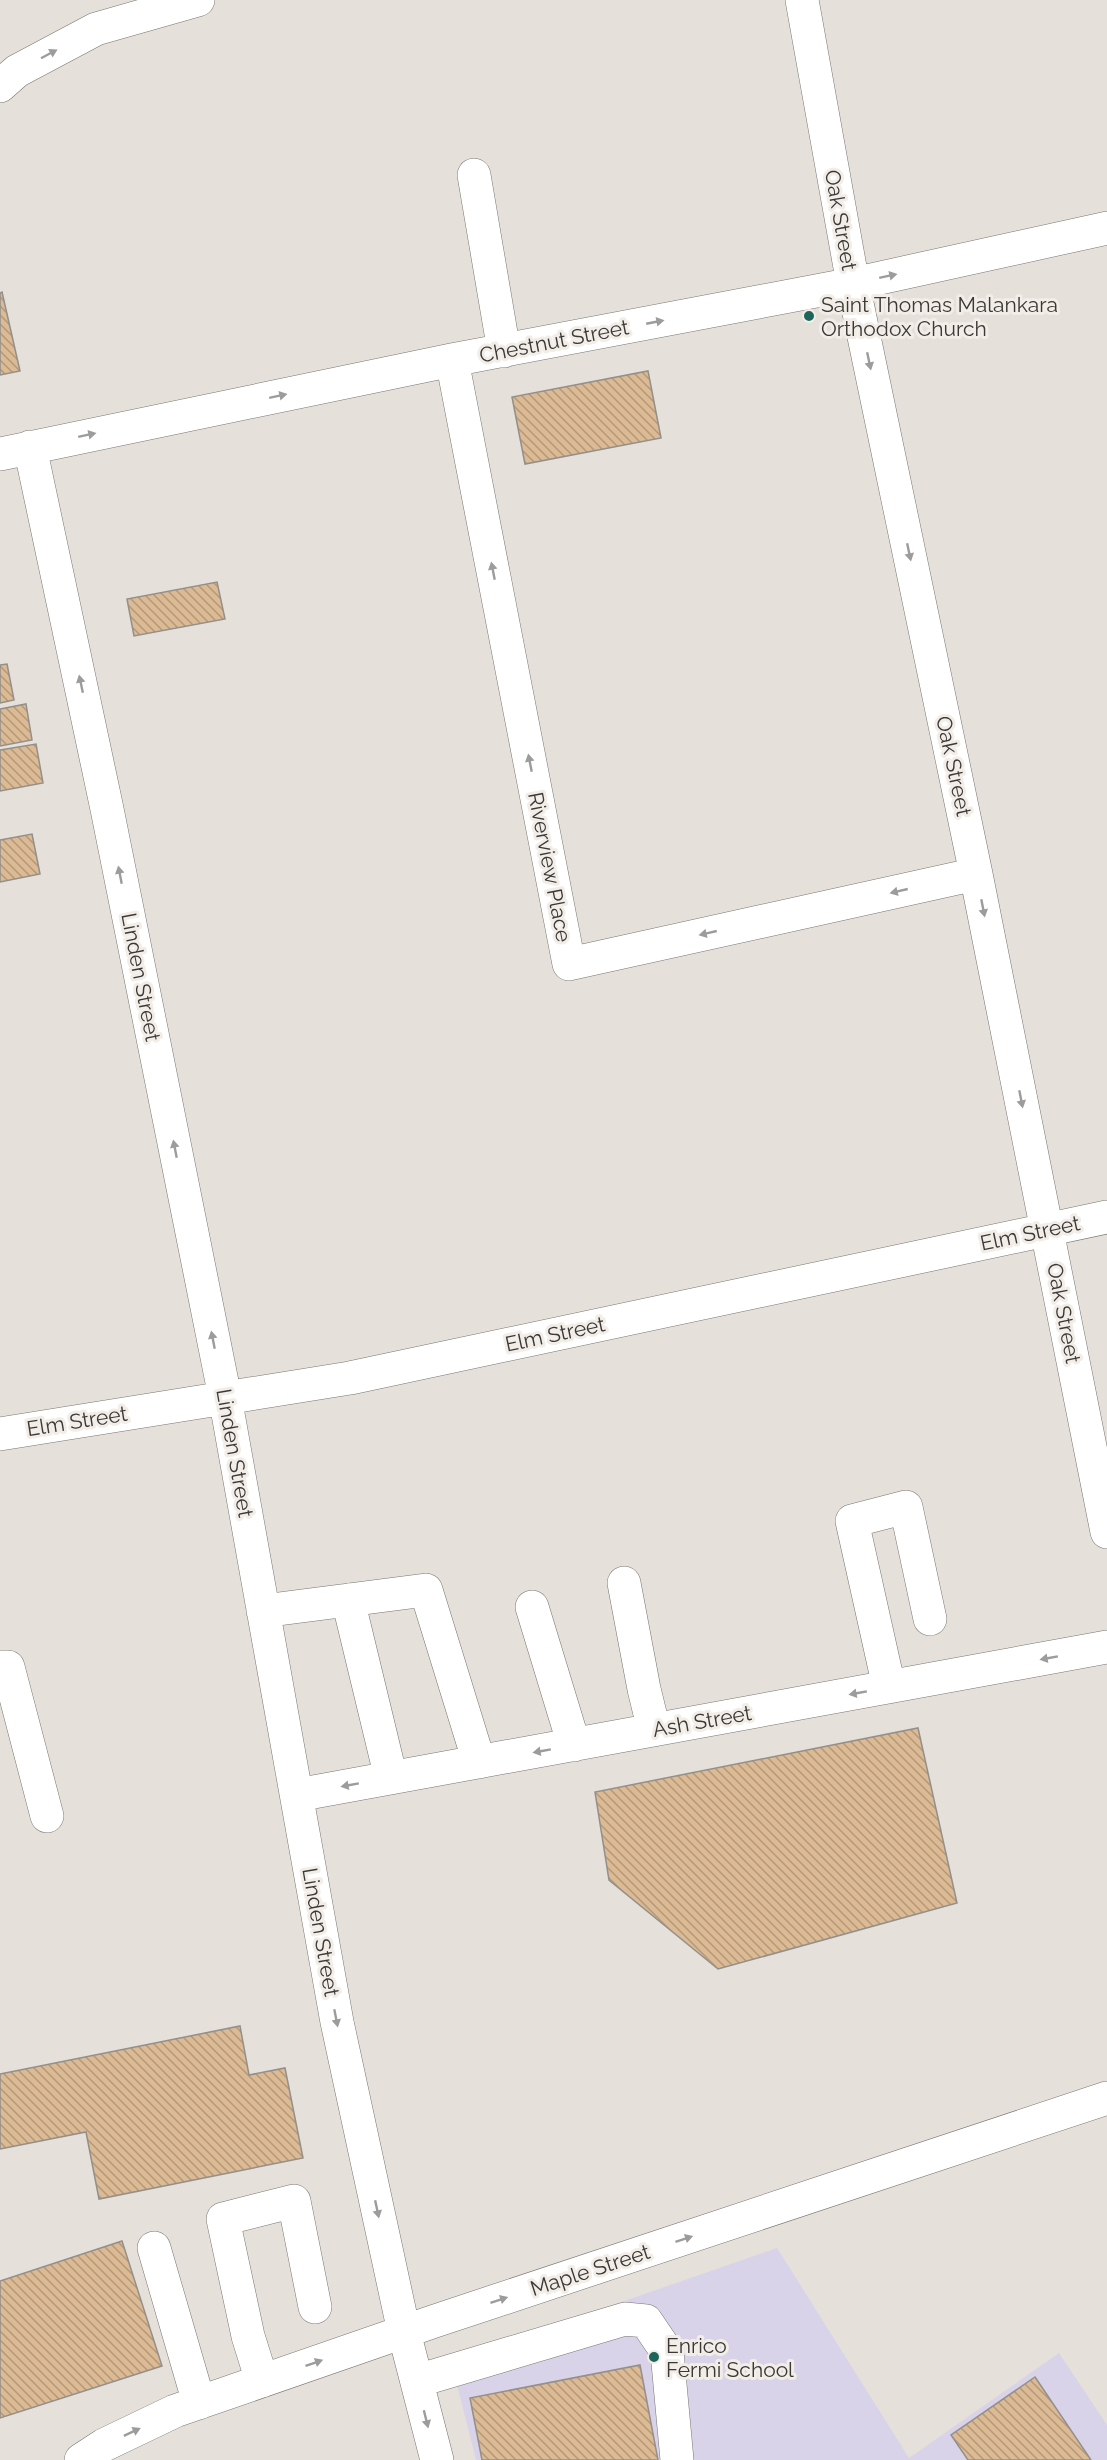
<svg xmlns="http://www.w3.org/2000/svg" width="1107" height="2460" font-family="Raleway,sans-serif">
<defs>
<pattern id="building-back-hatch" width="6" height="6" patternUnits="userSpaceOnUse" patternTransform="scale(1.5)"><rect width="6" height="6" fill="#dbba94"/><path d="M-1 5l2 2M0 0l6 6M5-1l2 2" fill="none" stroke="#b3987a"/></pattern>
</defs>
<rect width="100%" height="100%" fill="#e5e0da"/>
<!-- education -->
<path fill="#d8d3e9" d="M777 2248 909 2458 1059 2353 1107 2425V2460H476L451 2361Z"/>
<!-- building -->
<path fill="url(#building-back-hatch)" stroke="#938f8a" stroke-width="1.5" d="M2 292 20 371 0 375V293Z
M648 371 661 438 525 464 512 397Z
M217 582 225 619 134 636 127 599Z
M7 664 14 700 0 703V665Z
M26 704 32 740 0 746V709Z
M36 744 43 783 0 791V750Z
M32 834 40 874 0 882V840Z
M918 1728 957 1903 718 1969 609 1880 595 1792Z
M240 2026 249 2075 285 2068 303 2158 99 2199 86 2132 0 2149V2074Z
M122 2241 162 2366 0 2418V2281Z
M640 2365 658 2460H482L470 2398Z
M1035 2377 1091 2460H968L951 2435Z"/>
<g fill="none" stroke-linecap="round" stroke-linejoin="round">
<defs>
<path id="minor" d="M802 0 853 284 976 874 1107 1532
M474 175 504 351
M452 360 569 964 976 874
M30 447 107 809 225 1397 337 2022 404 2332 437 2460
M0 454 452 360 853 284 1107 228
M0 1434 350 1378 1107 1217
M624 1583 644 1689 654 1730
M348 1600 391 1778
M532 1607 574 1745
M263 1611 426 1590 479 1762
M0 1667H8L47 1816
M889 1687 852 1521 906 1507 930 1619
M297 1795 1107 1647
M154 2248 199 2403
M262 2381 248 2336 223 2219 294 2201 315 2307
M417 2381 625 2319 646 2321 667 2352 677 2460
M81 2460 104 2445 175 2411 435 2321 1107 2098"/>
<path id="major" d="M0 86 17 71 96 29 198 0"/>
</defs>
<!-- minor casing -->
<use href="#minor" stroke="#797570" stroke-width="34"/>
<!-- major casing -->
<use href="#major" stroke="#797570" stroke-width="34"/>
<!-- minor -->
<use href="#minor" stroke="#fff" stroke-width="33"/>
<!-- major -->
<use href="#major" stroke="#fff" stroke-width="33"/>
</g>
<!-- one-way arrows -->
<defs><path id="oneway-solid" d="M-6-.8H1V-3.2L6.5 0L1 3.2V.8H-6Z" transform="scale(1.5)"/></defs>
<g fill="#9d9c9b">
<use href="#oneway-solid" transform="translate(49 54) rotate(-28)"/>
<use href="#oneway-solid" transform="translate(888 276) rotate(-12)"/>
<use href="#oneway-solid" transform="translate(655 322) rotate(-11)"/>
<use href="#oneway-solid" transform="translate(869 361) rotate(78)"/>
<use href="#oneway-solid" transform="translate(278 396) rotate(-12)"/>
<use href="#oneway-solid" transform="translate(87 435) rotate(-12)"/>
<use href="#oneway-solid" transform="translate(909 552) rotate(78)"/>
<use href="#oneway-solid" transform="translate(493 571) rotate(-101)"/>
<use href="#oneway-solid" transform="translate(81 684) rotate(-102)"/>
<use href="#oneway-solid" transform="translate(530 763) rotate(-101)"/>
<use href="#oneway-solid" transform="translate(120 875) rotate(-101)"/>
<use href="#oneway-solid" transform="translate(899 891) rotate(167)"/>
<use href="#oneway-solid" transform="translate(983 908) rotate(79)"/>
<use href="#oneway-solid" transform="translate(708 933) rotate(167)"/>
<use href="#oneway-solid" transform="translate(1021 1099) rotate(79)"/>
<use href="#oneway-solid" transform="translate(175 1149) rotate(-101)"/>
<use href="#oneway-solid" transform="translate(213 1340) rotate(-101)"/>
<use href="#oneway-solid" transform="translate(1049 1658) rotate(170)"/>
<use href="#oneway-solid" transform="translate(858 1693) rotate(170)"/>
<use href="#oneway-solid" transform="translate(542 1751) rotate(170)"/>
<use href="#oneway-solid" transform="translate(350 1785) rotate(170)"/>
<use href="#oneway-solid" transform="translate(336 2018) rotate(79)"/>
<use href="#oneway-solid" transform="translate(377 2209) rotate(78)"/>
<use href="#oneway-solid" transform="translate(684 2239) rotate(-18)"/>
<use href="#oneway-solid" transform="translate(499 2300) rotate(-18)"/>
<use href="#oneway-solid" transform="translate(314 2363) rotate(-19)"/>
<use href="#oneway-solid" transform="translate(426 2419) rotate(76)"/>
<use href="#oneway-solid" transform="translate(132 2432) rotate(-25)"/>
</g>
<!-- markers -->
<g fill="#1d655b" stroke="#f2ede7" stroke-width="2">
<circle cx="809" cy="316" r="6"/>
<circle cx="654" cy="2357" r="6"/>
</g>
<g text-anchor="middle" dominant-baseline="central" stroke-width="6" stroke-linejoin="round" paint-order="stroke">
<!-- street labels -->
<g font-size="21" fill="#3b3937" stroke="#f2ede7">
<text transform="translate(841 220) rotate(80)">Oak Street</text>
<text transform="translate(554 341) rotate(-11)">Chestnut Street</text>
<text transform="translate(954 766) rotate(78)">Oak Street</text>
<text transform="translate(550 867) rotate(79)">Riverview Place</text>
<text transform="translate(141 977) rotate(79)">Linden Street</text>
<text transform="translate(1030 1233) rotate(-12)">Elm Street</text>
<text transform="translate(1064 1313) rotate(79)">Oak Street</text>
<text transform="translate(555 1334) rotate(-12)">Elm Street</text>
<text transform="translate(77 1421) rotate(-9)">Elm Street</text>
<text transform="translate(235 1453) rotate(80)">Linden Street</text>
<text transform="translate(702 1721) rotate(-10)">Ash Street</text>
<text transform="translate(321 1932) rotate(80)">Linden Street</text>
<text transform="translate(590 2270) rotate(-18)">Maple Street</text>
</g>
<!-- poi labels -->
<g font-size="21" fill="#3b3937" stroke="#f2ede7" text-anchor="start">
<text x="821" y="304">Saint Thomas Malankara<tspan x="821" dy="24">Orthodox Church</tspan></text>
<text x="666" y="2345">Enrico<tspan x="666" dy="24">Fermi School</tspan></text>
</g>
</g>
</svg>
